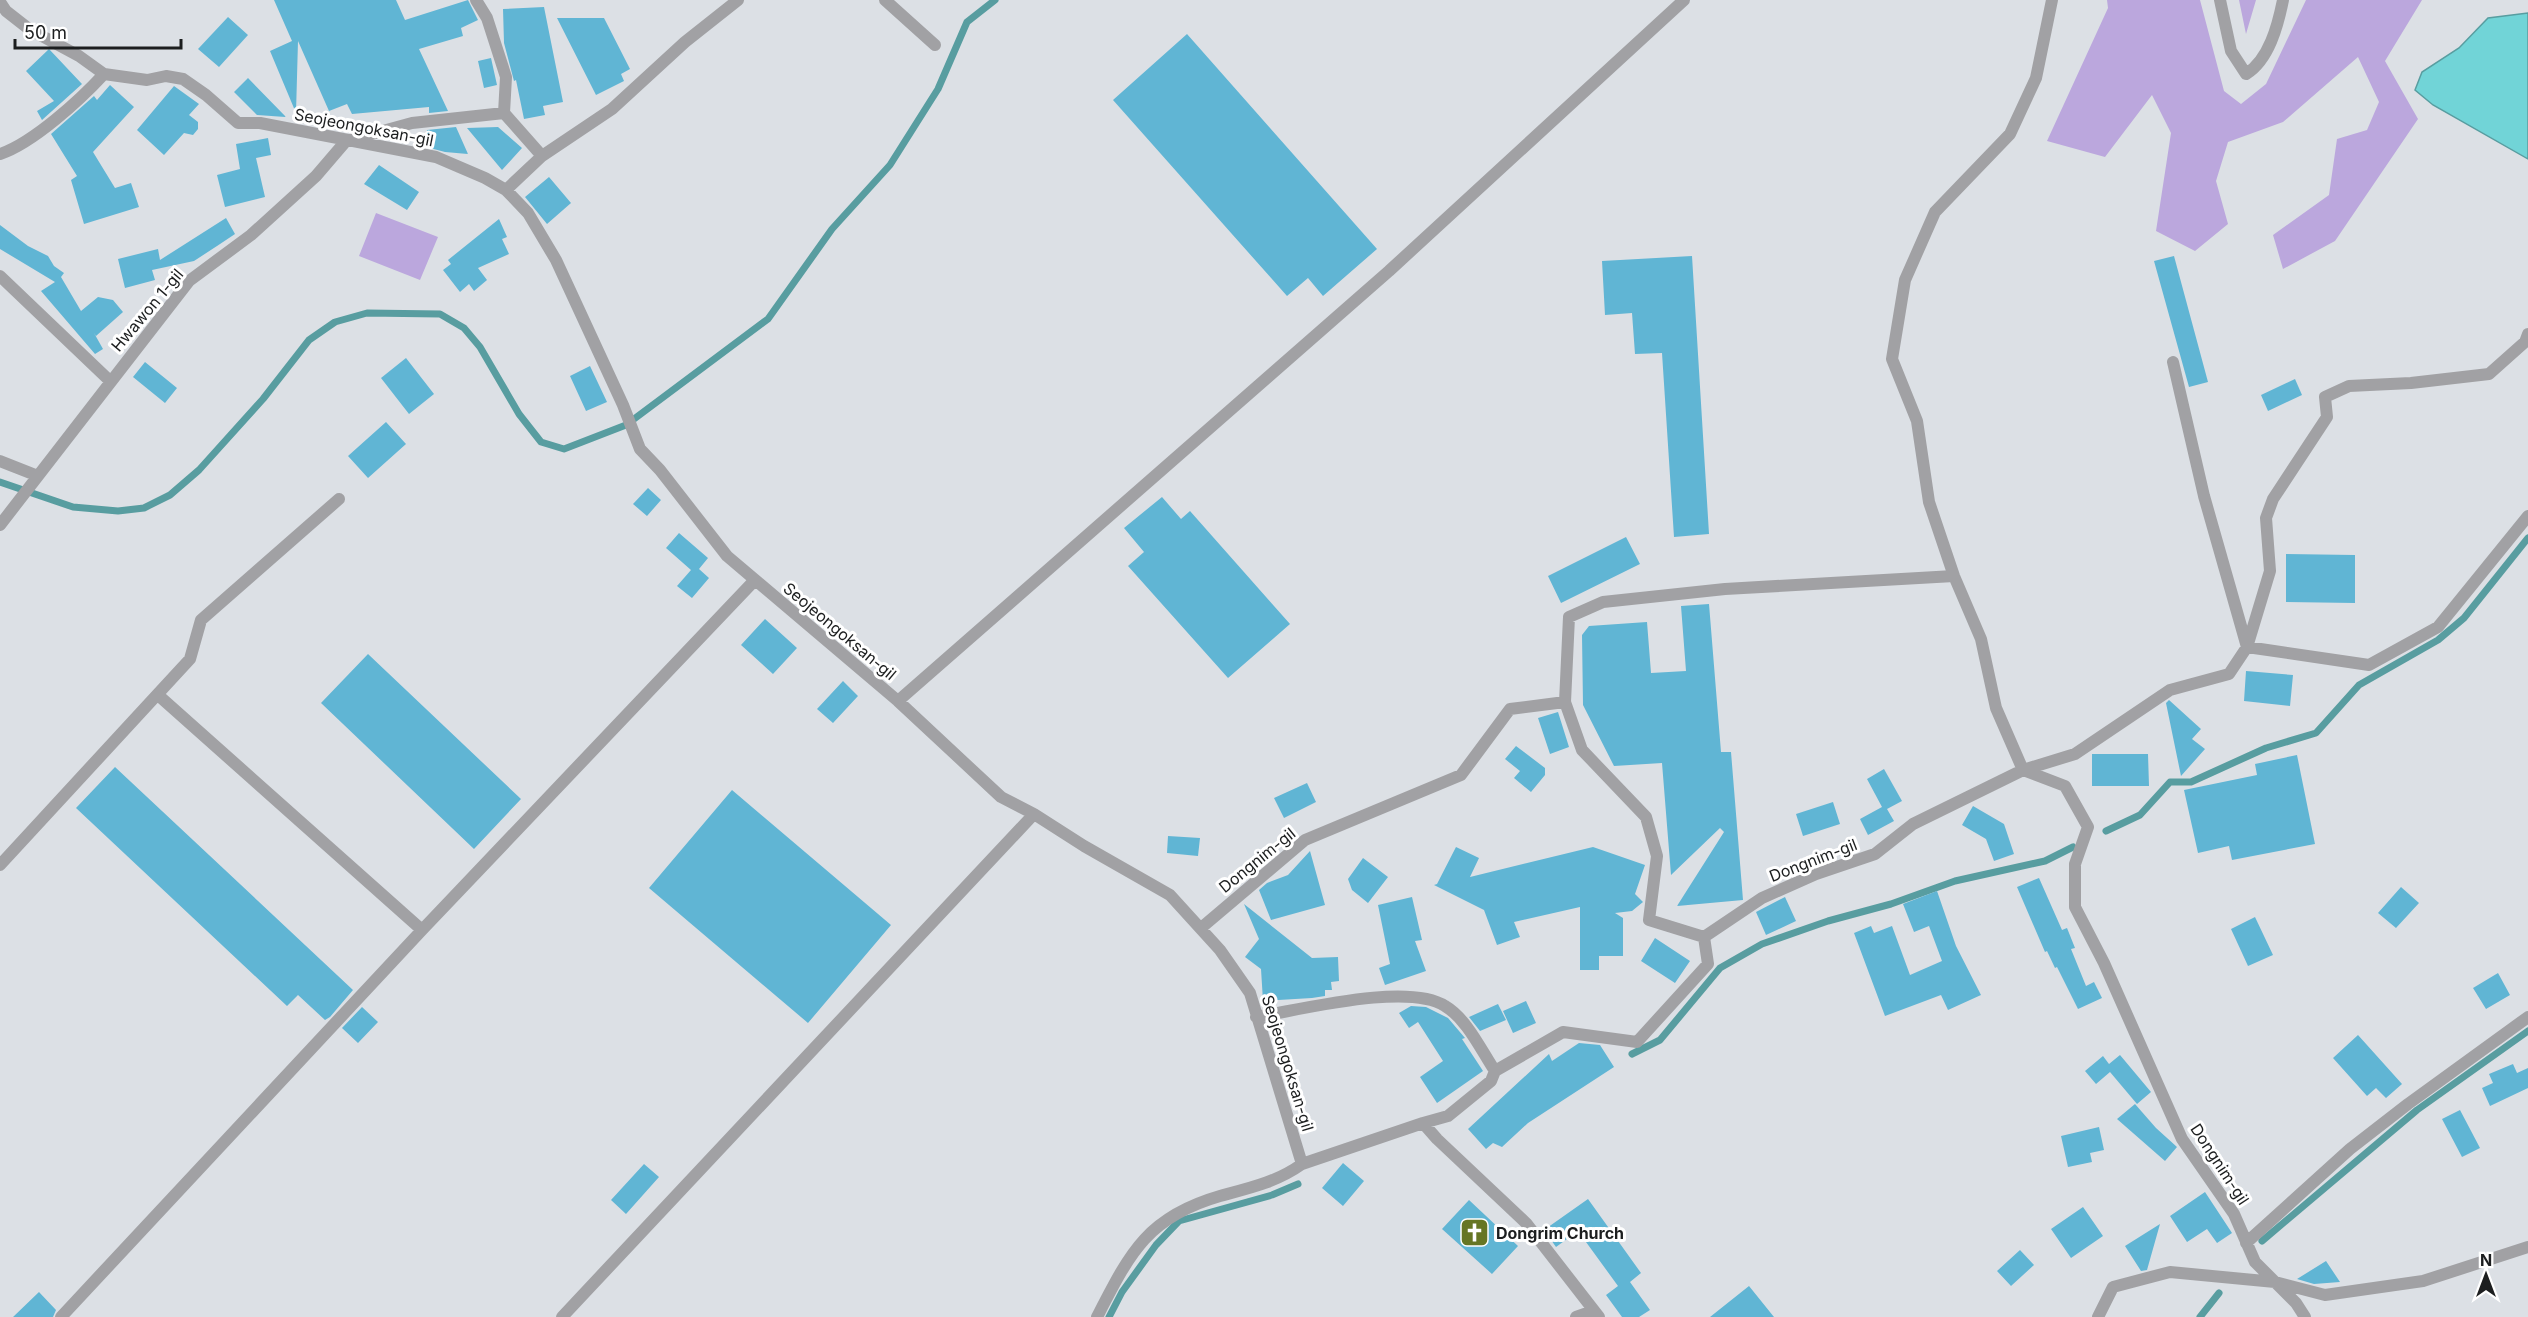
<svg xmlns="http://www.w3.org/2000/svg" width="2528" height="1317" font-family="Inter,sans-serif">
<rect width="100%" height="100%" fill="#dce0e5"/>
<!-- green -->
<path fill="#bba7dd" d="M2107 0H2200L2224 91 2241 104 2266 84 2306 0H2422L2385 61 2418 119 2335 241 2283 269 2273 235 2329 195 2337 139 2367 130 2379 102 2358 57 2283 122 2228 142 2216 181 2228 224 2195 251 2156 231 2171 133 2152 95 2105 157 2047 141 2108 8Z
M2239 0H2256L2246 34Z
M376 213 438 237 420 280 359 256Z"/>
<!-- water -->
<path fill="#71d4d7" stroke="#589da0" stroke-width="1.5" d="M2528 13V159L2433 105 2415 90 2422 72 2459 48 2488 18Z"/>
<g fill="none" stroke-linecap="round" stroke-linejoin="round">
<!-- stream -->
<path stroke="#589da0" stroke-width="7" d="M0 482 73 507 118 511 144 508 170 495 199 470 263 399 309 340 335 322 367 313 440 314 464 328 480 347 519 414 541 442 564 449 626 425 768 319 832 229 890 165 938 89 967 22 995 0
M2106 831 2140 815 2170 782H2191L2266 748 2316 733 2359 685 2438 640 2464 618 2528 538
M1632 1054 1660 1040 1720 968 1762 944 1828 921 1891 904 1955 881 2045 861 2073 847
M2262 1241 2417 1110 2528 1031
M1109 1317 1122 1292 1156 1245 1179 1221 1272 1195 1298 1184
M2200 1317 2219 1293"/>
</g>
<!-- building -->
<path fill="#60b5d4" d="M274 0H396L405 20 468 0 478 20 461 28 463 36 419 49 448 111 429 113V107L352 114 347 104 329 111 298 41 296 113 270 51 292 41Z
M544 7 563 102 543 106 545 115 524 119 516 80 514 81 504 43 503 9Z
M228 17 248 35 219 67 198 49Z
M557 18H604L630 69 621 74 624 81 596 95Z
M1187 34 1377 249 1323 296 1308 278 1287 296 1113 100Z
M49 49 82 84 42 120 37 111 54 101 26 71Z
M491 58 497 85 484 88 478 61Z
M248 78 286 117 257 115 234 92Z
M110 85 134 107 93 152 115 188 131 183 139 207 84 224 71 180 77 176 51 134 94 96 97 100Z
M174 86 199 104 189 115 198 122V129L193 135 184 133 164 155 137 130Z
M456 127 468 154 445 152 426 147 427 130Z
M498 127 522 148 502 170 467 128Z
M268 138 271 155 256 158 265 197 225 207 217 175 240 169 236 144Z
M379 165 419 192 407 210 364 184Z
M549 177 571 203 547 224 525 197Z
M226 218 235 234 217 246 194 261 152 270 155 280 125 288 118 259 158 249 160 260Z
M499 219 507 237 502 239 509 254 478 268 487 280 474 291 469 284 460 292 443 270 451 264 448 260Z
M0 225 28 246 48 256 54 266 64 273 61 277 81 311 98 297 113 300 123 312 96 336 94 333 103 349 95 354 41 291 55 282 0 249Z
M1692 256 1709 534 1674 537 1662 353 1635 354 1632 313 1605 315 1602 261Z
M2174 256 2208 382 2189 387 2154 261Z
M406 358 434 394 409 414 381 378Z
M145 362 177 388 165 403 133 377Z
M590 366 607 402 586 411 570 376Z
M2295 379 2302 395 2268 411 2261 395Z
M386 422 406 444 368 478 348 456Z
M648 488 661 500 647 516 633 504Z
M1162 497 1181 519 1190 511 1290 624 1228 678 1128 566 1144 552 1124 528Z
M679 533 708 558 699 569 709 578 692 598 677 586 691 570 666 548Z
M1626 537 1640 564 1561 603 1548 576Z
M2286 554 2355 555V603L2286 602Z
M1709 604 1721 752H1731L1743 900 1677 906 1724 832 1720 828 1671 875 1662 763 1614 766 1583 705 1582 635 1589 626 1647 622 1651 673 1686 671 1681 606Z
M765 619 797 648 773 674 741 645Z
M368 654 521 799 474 849 321 703Z
M2246 671 2293 675 2290 706 2244 701Z
M843 681 858 696 833 723 817 709Z
M2169 700 2201 729 2192 739 2205 749 2181 776 2166 703Z
M1558 712 1569 747 1550 754 1538 718Z
M1516 746 1545 768V775L1531 792 1514 778 1520 771 1505 759Z
M2092 754H2148L2149 786H2092Z
M2297 755 2315 844 2232 860 2229 846 2198 853 2184 790 2257 775 2255 764Z
M115 767 353 990 330 1017 325 1020 298 995 287 1006 76 808Z
M1884 769 1902 801 1887 809 1894 821 1868 835 1860 819 1882 807 1867 779Z
M1307 783 1316 802 1284 818 1274 798Z
M732 790 891 925 808 1023 649 888Z
M1833 802 1840 824 1803 836 1796 814Z
M1973 806 2004 824 2014 854 1994 861 1986 839 1962 825Z
M1168 836 1200 838 1198 856 1167 853Z
M1456 847 1479 858 1470 877 1593 847 1645 865 1635 894 1643 902 1632 911 1615 913 1623 918V956H1599V970H1580V907L1514 922 1520 937 1497 945 1484 910 1434 885 1437 884Z
M1310 851 1325 905 1271 920 1259 890 1267 883 1288 875Z
M1363 858 1388 877 1368 903 1352 890 1348 879Z
M2039 878 2062 930 2067 928 2075 948 2071 949 2086 986 2094 982 2102 998 2078 1009 2057 967 2055 968 2047 951 2045 952 2017 887Z
M2401 887 2419 903 2396 928 2378 913Z
M1937 891 1956 946 1981 995 1948 1010 1941 995 1885 1016 1854 933 1871 926 1874 933 1892 926 1910 975 1942 961 1929 926 1914 932 1903 904Z
M1412 897 1422 940 1415 941 1426 971 1385 985 1379 968 1390 964 1378 905Z
M1785 897 1796 921 1766 935 1756 912Z
M1244 904 1312 958 1338 957 1339 981 1331 982 1332 990H1325V996L1312 998 1263 1001 1261 969 1245 957 1259 939Z
M2255 917 2273 955 2248 966 2231 929Z
M1655 938 1690 961 1675 983 1641 961Z
M2498 973 2510 995 2486 1009 2473 988Z
M1526 1001 1536 1023 1513 1033 1503 1011Z
M1498 1004 1506 1020 1480 1031 1469 1017Z
M1411 1006 1426 1007 1448 1018 1465 1038 1462 1039 1483 1071 1437 1103 1420 1077 1443 1061 1418 1022 1409 1028 1399 1013Z
M362 1007 378 1022 358 1043 342 1028Z
M2358 1035 2402 1084 2386 1098 2376 1088 2367 1096 2333 1058Z
M1579 1043 1600 1045 1614 1067 1528 1123 1502 1147 1493 1143 1486 1149 1468 1129 1549 1054 1552 1061Z
M2120 1055 2151 1092 2137 1104 2110 1072 2096 1084 2085 1071 2103 1056 2109 1064Z
M2513 1064 2517 1073 2528 1068V1088L2490 1106 2482 1088 2493 1083 2489 1074Z
M2135 1104 2156 1128 2177 1147 2165 1161 2117 1119Z
M2460 1110 2480 1148 2462 1157 2442 1119Z
M2099 1127 2104 1150 2090 1153 2092 1162 2068 1167 2061 1136Z
M1343 1163 1364 1181 1343 1206 1322 1188Z
M644 1164 659 1177 626 1214 611 1200Z
M2205 1192 2232 1233 2217 1243 2207 1229 2187 1242 2170 1216Z
M1588 1199 1641 1273 1630 1282 1650 1310 1639 1317H1622L1606 1295 1618 1286 1578 1231 1556 1247 1544 1230Z
M1469 1200 1518 1246 1492 1274 1442 1229Z
M2083 1207 2103 1236 2071 1258 2051 1229Z
M2160 1224 2147 1270 2141 1271 2125 1246Z
M2020 1250 2034 1265 2011 1286 1997 1271Z
M2326 1261 2340 1282 2314 1284 2297 1279Z
M1749 1286 1774 1317H1710Z
M39 1292 56 1310 53 1317H13Z"/>
<g fill="none" stroke-linecap="round" stroke-linejoin="round">
<!-- service -->
<path stroke="#a1a1a4" stroke-width="12" d="M885 0 935 45
M2052 0 2036 78 2010 134 1935 212 1905 280 1892 359 1917 421 1929 502 1954 576 1981 639 1996 708 2023 770 2075 754 2170 690 2229 674 2247 647 2270 571 2266 518 2273 499 2327 417 2325 397 2349 386 2411 383 2489 374 2525 342 2528 334
M2220 0 2231 51 2246 74C2269 60 2278 25 2283 0
M0 2 6 11 29 29 79 56 104 74 147 80 166 76 183 79 206 95 238 123H260L436 157 485 178 506 190 528 213 556 260 623 405 640 449 660 470 727 556 898 701 1001 797 1034 814 1084 846 1170 895 1220 950 1250 993 1302 1164 1423 1123 1437 1139 1526 1223 1599 1317
M504 113 542 156
M350 140 412 123 504 113 506 77 487 18 476 0
M0 154C33 143 80 100 104 74
M506 190 542 156 612 109 685 42 738 0
M0 276 110 381
M2173 362 2204 496 2247 647 2369 665 2438 627 2528 516
M0 461 38 476
M0 525 189 281 251 235 316 176 346 141
M158 695 422 930
M898 701 1389 271 1684 0
M1565 702 1569 617 1603 602 1725 589 1954 576
M0 865 190 659 201 620 339 499
M1201 928 1305 840 1461 775 1510 709 1565 702 1582 750 1646 817 1657 856 1649 920 1704 937 1762 898 1816 874 1875 854 1913 824 2023 770 2065 786 2088 827 2075 864V907L2104 963 2182 1139 2234 1214 2255 1262 2296 1303 2305 1317
M1256 1017C1300 1010 1408 982 1445 1006 1467 1019 1481 1050 1495 1071L1563 1032 1637 1042 1708 964 1704 937
M1423 1123 1448 1116 1491 1081 1495 1071
M2246 1243 2350 1149 2408 1104 2528 1017
M61 1317 422 930 754 581
M562 1317 1034 814
M1097 1317C1130 1253 1147 1217 1220 1196 1250 1188 1277 1182 1302 1164
M1576 1317 1593 1311
M2098 1317 2113 1287 2170 1272 2275 1282 2325 1295 2423 1281 2528 1247"/>
</g>
<!-- icons -->
<defs>
<symbol id="church-square" viewBox="-11 -11 22 22"><rect x="-9" y="-9" width="18" height="18" rx="4" fill="#667624" stroke="#fff"/><path d="M-1.2-6h2.4v3.5h3.3v2.4h-3.3V6h-2.4V-.1h-3.3v-2.4h3.3Z" fill="#fff"/></symbol>
</defs>
<g fill-rule="evenodd">
<use href="#church-square" x="1458" y="1216" width="33" height="33"/>
</g>
<g text-anchor="middle" dominant-baseline="central" stroke-width="6" stroke-linejoin="round" paint-order="stroke">
<!-- street labels -->
<g font-size="16" fill="#1c1e1f" stroke="#fff">
<text transform="translate(364 127) rotate(11)">Seojeongoksan-gil</text>
<text transform="translate(147 310) rotate(-50)">Hwawon 1-gil</text>
<text transform="translate(840 631) rotate(40)">Seojeongoksan-gil</text>
<text transform="translate(1257 860) rotate(-39)">Dongnim-gil</text>
<text transform="translate(1813 860) rotate(-21)">Dongnim-gil</text>
<text transform="translate(1288 1063) rotate(73)">Seojeongoksan-gil</text>
<text transform="translate(2220 1164) rotate(57)">Dongnim-gil</text>
</g>
<!-- poi labels -->
<g font-size="16" font-weight="bold" fill="#1c1e1f" stroke="#fff" text-anchor="start">
<text x="1496" y="1233">Dongrim Church</text>
</g>
</g>
<!-- north arrow -->
<g transform="translate(2486 1275)" stroke="#ffffff" stroke-width="4.5" paint-order="stroke">
<path d="M0-4.5L10 22L0 15L-10 22Z" fill="#1c1e1f"/>
<text y="-9" font-size="16" font-weight="bold" text-anchor="middle" fill="#1c1e1f">N</text>
</g>
<!-- scale -->
<path d="M15 39v9h166v-9" fill="none" stroke="#1c1e1f" stroke-width="3"/>
<text x="24" y="39" font-size="18" fill="#1c1e1f" stroke="#ffffff" stroke-width="4.5" paint-order="stroke">50 m</text>
</svg>
